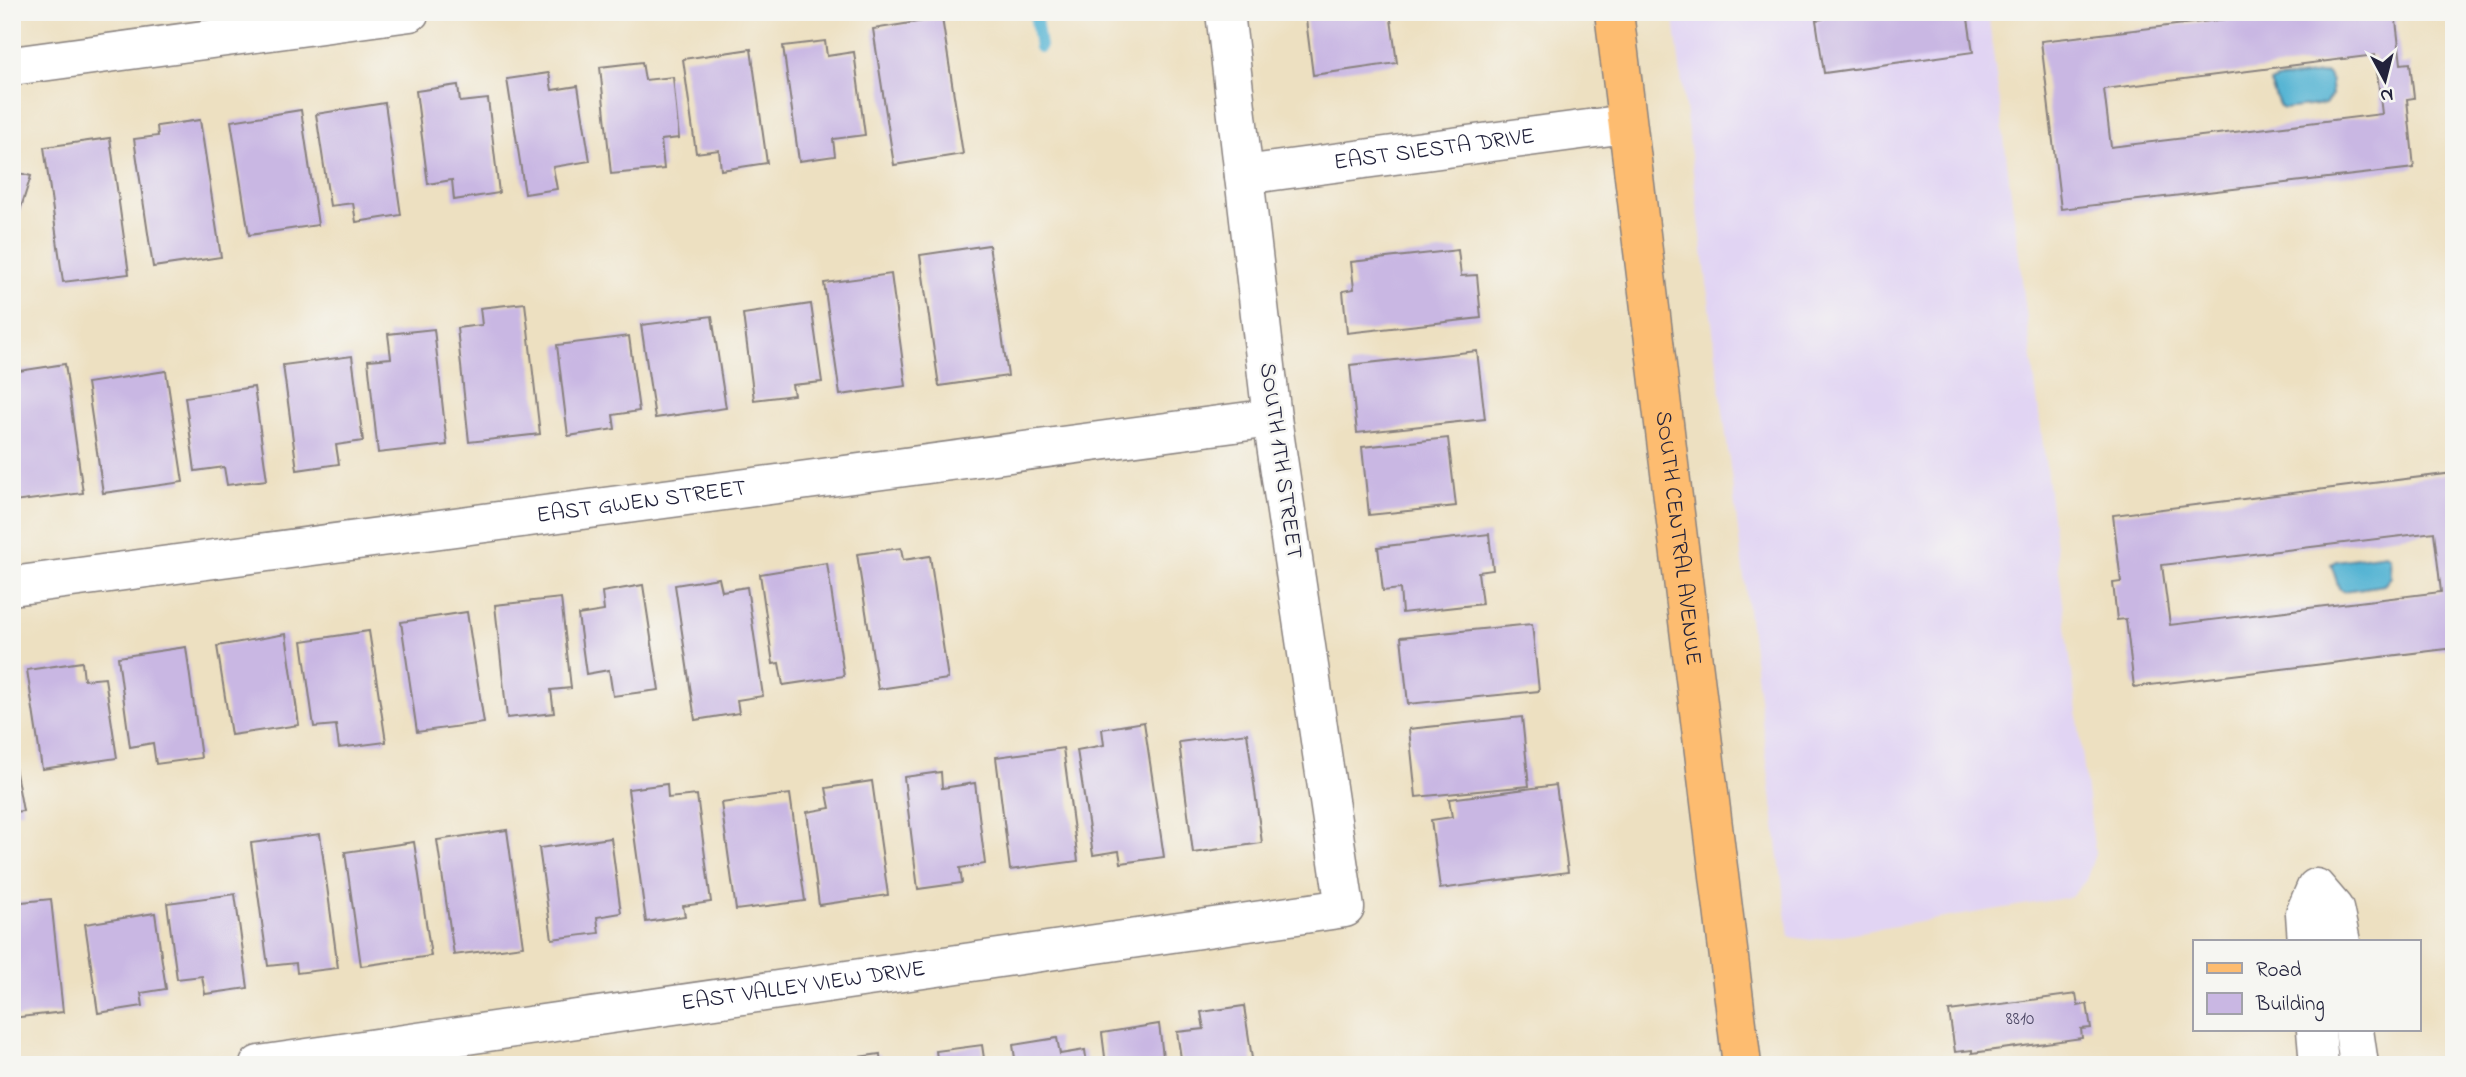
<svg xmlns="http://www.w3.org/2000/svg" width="2466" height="1077" font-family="'Indie Flower',sans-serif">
<rect width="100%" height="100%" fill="#f6f6f2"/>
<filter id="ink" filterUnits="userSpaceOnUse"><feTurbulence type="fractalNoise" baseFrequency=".0143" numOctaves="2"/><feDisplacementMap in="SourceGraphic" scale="14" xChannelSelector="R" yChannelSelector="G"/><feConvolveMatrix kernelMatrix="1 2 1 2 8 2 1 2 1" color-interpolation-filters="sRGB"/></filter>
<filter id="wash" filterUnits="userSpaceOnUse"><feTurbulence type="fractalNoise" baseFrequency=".00686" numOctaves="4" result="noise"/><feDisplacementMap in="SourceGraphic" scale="28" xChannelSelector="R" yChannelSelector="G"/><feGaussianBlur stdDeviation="1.57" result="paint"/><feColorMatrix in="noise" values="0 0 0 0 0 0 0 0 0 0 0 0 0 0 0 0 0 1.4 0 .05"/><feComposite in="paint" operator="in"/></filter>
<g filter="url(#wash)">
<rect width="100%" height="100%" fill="#ede0c1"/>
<!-- built -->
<path fill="#e1d4f3" d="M1673 12H1988L2095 854 2086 880 2071 897 1811 940 1789 937Z"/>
<!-- water -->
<path fill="#54b4d3" stroke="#3b6b87" stroke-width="2" d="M2327 73 2330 76 2332 95 2325 104 2284 109 2280 107 2270 83 2276 80Z
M2386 554 2390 558 2391 577 2384 585 2344 591 2339 588 2331 564 2336 561Z"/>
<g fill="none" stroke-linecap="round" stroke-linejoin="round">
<!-- stream -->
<path stroke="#54b4d3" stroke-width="12" d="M1035 12 1040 47"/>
</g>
<g id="blocks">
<!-- building -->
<path fill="#c9b7e3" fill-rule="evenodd" d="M1305 12H1390L1397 63 1313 75Z
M1823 12H1967L1973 52 1824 73 1816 20 1823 19Z
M2285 12H2395L2401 64 2410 63 2414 98 2407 99 2414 168 2061 209 2041 41ZM2375 55 2382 114 2111 147 2104 89Z
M942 18 963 154 894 165 873 29Z
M825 41 827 56 854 52 865 135 833 139 835 156 799 161 783 46Z
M751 49 767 163 721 170 719 150 696 153 683 59Z
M642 62 645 80 673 77 679 138 661 140 664 169 611 174 600 67Z
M549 73 552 90 578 86 590 161 553 167 557 189 525 194 507 79Z
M458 85 460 102 488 99 499 193 454 200 452 180 428 184 416 91Z
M385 103 401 215 356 222 353 203 330 206 316 114Z
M301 110 318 225 249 235 231 121Z
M200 120 221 257 153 267 134 139 158 136 157 126Z
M110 138 129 274 63 282 44 147Z
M12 171 31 176 13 233H12Z
M989 245 1008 376 939 386 920 255Z
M1458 250 1461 276 1477 275 1481 318 1347 333 1343 291 1354 289 1351 262Z
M891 274 906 386 840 395 824 283Z
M525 303 540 434 469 442 457 328 482 325 480 308Z
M811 304 822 382 792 385 794 395 754 400 743 314Z
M712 316 726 408 655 418 641 325Z
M434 329 447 445 378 453 368 360 391 358 388 334Z
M629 336 639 411 613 415 615 429 568 436 557 345Z
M1477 351 1485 419 1357 433 1350 365Z
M352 356 363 441 336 445 339 464 297 470 283 365Z
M65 364 83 493 14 502 12 487V372Z
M166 371 183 482 103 493 87 383Z
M254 387 267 480 227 485 224 467 195 471 185 397Z
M1448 438 1456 506 1369 515 1362 447Z
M2454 473V648L2134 687 2126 619 2117 620 2113 583 2121 582 2113 515ZM2434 532 2441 592 2170 625 2162 565Z
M1489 534 1493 570 1478 572 1482 604 1402 613 1400 589 1383 591 1378 547Z
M901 548 903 560 930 556 948 679 878 689 857 554Z
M827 563 844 676 783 685 779 663 773 664 760 574Z
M719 578 722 591 747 587 763 696 737 700 739 713 695 720 675 585Z
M643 585 659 690 613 696 609 670 586 674 578 615 604 611 602 592Z
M561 598 571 688 551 690 554 713 507 718 495 605Z
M467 612 484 723 417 732 401 622Z
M1532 624 1539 691 1408 704 1401 637Z
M369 631 386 742 339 748 336 725 314 727 302 641Z
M286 634 299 725 231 735 217 646Z
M186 647 201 758 156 764 153 743 130 747 118 657Z
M82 662 84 680 105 678 117 758 42 769 27 670Z
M1522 717 1529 786 1416 797 1409 729Z
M1144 722 1164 857 1121 863 1119 851 1093 855 1077 750 1104 745 1102 729Z
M1247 733 1262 843 1193 853 1179 742Z
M1063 748 1078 861 1010 870 996 757Z
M12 751 23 811 12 812Z
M941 772 942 788 975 783 985 864 960 868 962 883 918 889 904 777Z
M872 781 888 895 819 905 807 812 830 808 826 788Z
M667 784 668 798 697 795 711 902 683 906 685 916 646 922 628 789Z
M1556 785 1568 872 1440 889 1431 820 1452 817 1449 799Z
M790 794 805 901 736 910 721 803Z
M507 830 523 946 454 955 437 840Z
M320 834 338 968 297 973 296 963 268 966 251 843Z
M611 838 621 913 597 917 599 933 552 939 539 848Z
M414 842 431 956 361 966 345 852Z
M235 894 248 988 205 994 202 976 177 979 167 903Z
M51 899 63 1012 12 1018V903Z
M155 913 166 989 141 993 143 1006 98 1013 85 924Z
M2076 994 2078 1006 2087 1004 2091 1028 2081 1029 2082 1038 1972 1053V1050L1955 1052 1949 1011Z
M1244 1006 1253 1065H1182L1177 1032 1204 1029 1201 1012Z
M1159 1024 1164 1065H1106L1102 1033Z
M1057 1038 1060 1054 1085 1050 1087 1065H1016L1013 1045Z
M982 1045 985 1065H938L936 1051Z
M880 1054 881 1065H838L837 1060Z"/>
</g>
</g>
<g filter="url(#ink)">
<use href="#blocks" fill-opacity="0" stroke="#88817e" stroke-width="2"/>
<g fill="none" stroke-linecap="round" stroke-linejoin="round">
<defs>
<g id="minor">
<path d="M12 66 410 12"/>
<path id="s1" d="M1244 175 1626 124"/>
<path id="s2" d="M12 586 1272 418"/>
<path d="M2307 942 2305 913 2316 888 2334 909 2341 942"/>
<path d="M2316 1030 2319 1065"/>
<path d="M2354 1030 2359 1065"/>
<path id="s3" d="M259 1065 1345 908 1272 418 1225 12"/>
</g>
<g id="major">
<path id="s4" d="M1614 12 1742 1065"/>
</g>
</defs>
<!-- minor casing -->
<use href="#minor" stroke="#88817e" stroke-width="41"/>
<!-- major casing -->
<use href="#major" stroke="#88817e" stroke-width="41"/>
<!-- minor -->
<use href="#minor" stroke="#fff" stroke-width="38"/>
<!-- major -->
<use href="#major" stroke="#fdbc70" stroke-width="38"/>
</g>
</g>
<g text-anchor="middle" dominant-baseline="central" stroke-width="5" stroke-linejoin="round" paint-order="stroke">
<!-- number labels -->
<g font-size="19" fill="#4c4765">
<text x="2020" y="1019">8810</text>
</g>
<!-- street labels -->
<g font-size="23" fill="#22223b" stroke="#f6f6f2">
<text stroke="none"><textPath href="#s1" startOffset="192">EAST SIESTA DRIVE</textPath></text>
<text transform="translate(1280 461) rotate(82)">SOUTH 1TH STREET</text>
<text stroke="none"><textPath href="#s2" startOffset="635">EAST GWEN STREET</textPath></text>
<text stroke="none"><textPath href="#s4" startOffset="530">SOUTH CENTRAL AVENUE</textPath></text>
<text stroke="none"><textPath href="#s3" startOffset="550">EAST VALLEY VIEW DRIVE</textPath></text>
</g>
</g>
<!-- margin -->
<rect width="2466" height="1077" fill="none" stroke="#f6f6f2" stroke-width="42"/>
<!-- legend -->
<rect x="2193" y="940" width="228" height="91" fill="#f6f6f2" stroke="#a1a1a9" stroke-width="2"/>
<rect x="2207" y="963" width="35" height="10" fill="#fdbc70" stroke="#a1a1a9" stroke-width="2"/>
<text x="2256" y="976" font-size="21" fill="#22223b">Road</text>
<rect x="2207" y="993" width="35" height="21" fill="#c9b7e3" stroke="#a1a1a9" stroke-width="2"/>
<text x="2256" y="1010" font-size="21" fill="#22223b">Building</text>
<!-- north arrow -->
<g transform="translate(2385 80) rotate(173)" stroke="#f6f6f2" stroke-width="5" paint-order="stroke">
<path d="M0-5L12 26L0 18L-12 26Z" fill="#22223b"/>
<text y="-10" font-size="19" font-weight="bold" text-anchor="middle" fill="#22223b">N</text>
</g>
</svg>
